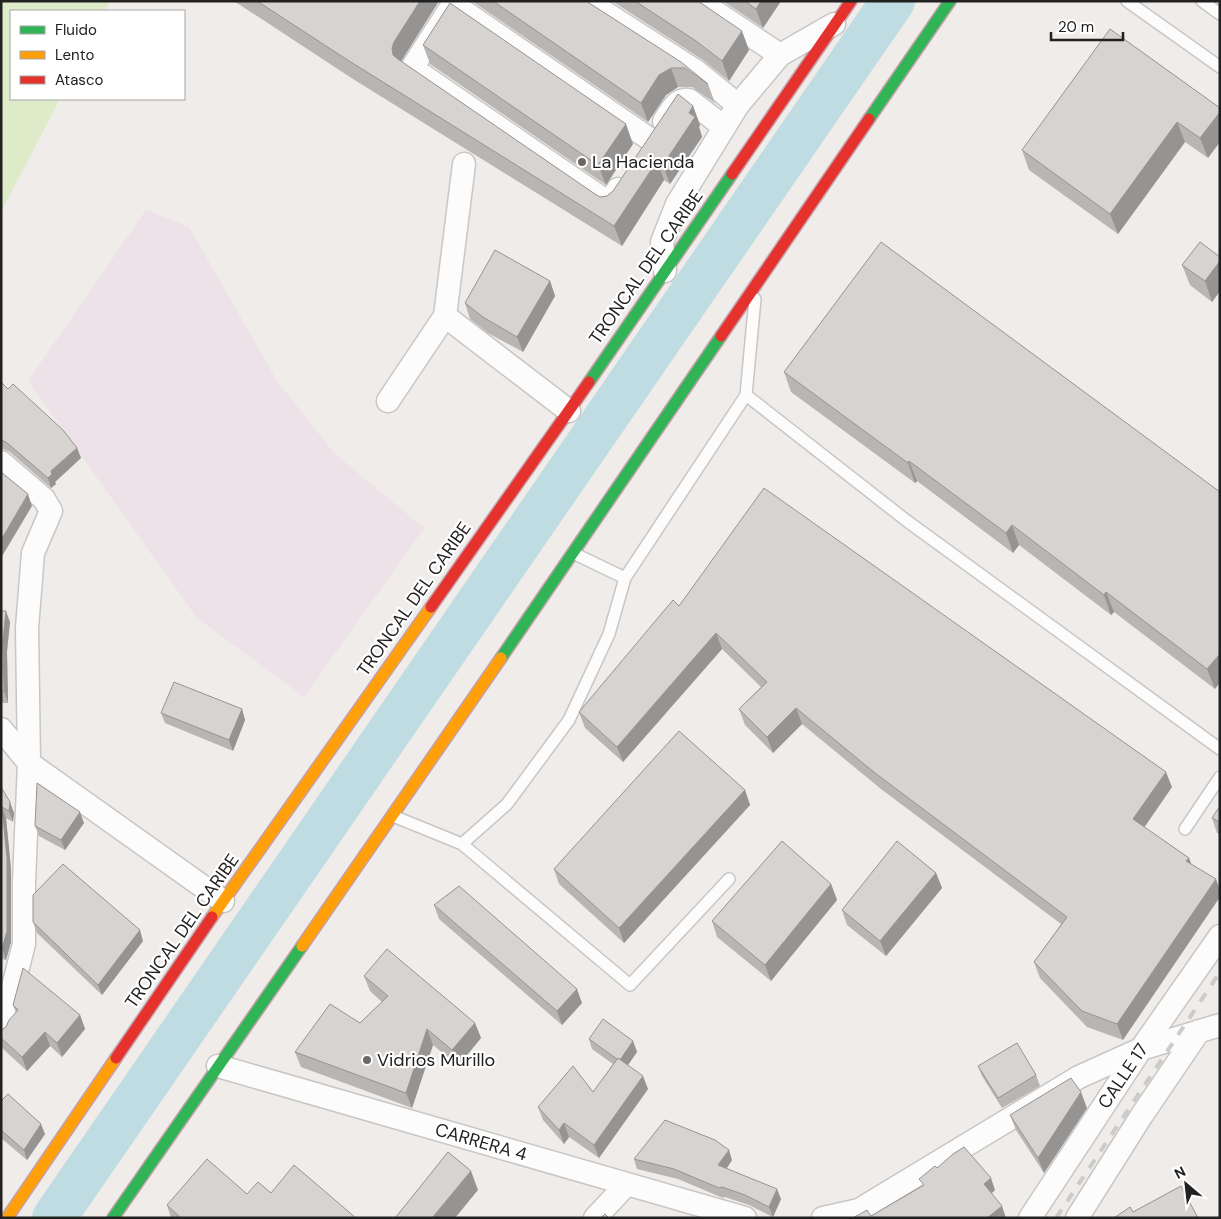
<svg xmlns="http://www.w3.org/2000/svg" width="1221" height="1219" font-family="'DM Sans',sans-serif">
<rect width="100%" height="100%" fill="#efece9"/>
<!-- industrial -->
<path fill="#ece2e8" d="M146 210 189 227 277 381 335 454 424 528 304 697 197 618 28 381Z"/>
<!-- grass -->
<path fill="#ddebc9" d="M1 1H110L105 11H11V99H60L1 212Z"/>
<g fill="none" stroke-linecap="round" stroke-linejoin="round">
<!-- river -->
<path stroke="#bedce1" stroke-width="44" d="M54 1218 893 1"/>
<defs>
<path id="lane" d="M1127 1 1220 67
M1202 1 1220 14
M746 395 907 521 1220 749
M573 553 625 578
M393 816 462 844 507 804 569 720 609 634 625 578 746 395 755 299
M1185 829 1220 777
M462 844 630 985 729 879"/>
<path id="street" d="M455 1 412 68 609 203 618 189
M587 1 696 71 738 105
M699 1 780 55
M453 4 651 140
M664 121C671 111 676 98 689 100L724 127
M665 271 662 242 677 204 738 105 780 55 834 24
M445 316 569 411
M388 401 445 316 464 164
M1 462 44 499 51 511 33 553 27 628 29 763 24 881V944L1 1032
M1 729 29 763 223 901
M218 1066 745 1218
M595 1218 627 1184
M823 1218 859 1210 1079 1077 1141 1049 1220 1025
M1030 1218 1141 1049 1220 936
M1077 1218 1142 1115 1199 1031"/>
<path id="fast" d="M869 119 950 1
M589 382 732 174
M501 658 721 336
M113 1218 302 946"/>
<path id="slow" d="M212 917 431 607
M302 946 501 658
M7 1218 116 1058"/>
<path id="jam" d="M732 174 851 1
M721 336 869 119
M431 607 589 382
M116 1058 212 917"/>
</defs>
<!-- lane casing -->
<use href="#lane" stroke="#c8c7c5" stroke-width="14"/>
<!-- street casing -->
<use href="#street" stroke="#c8c7c5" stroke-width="25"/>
<!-- fast casing -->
<use href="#fast" stroke="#c4a1ad" stroke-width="14"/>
<!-- slow casing -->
<use href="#slow" stroke="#c4a1ad" stroke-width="14"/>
<!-- jam casing -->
<use href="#jam" stroke="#c4a1ad" stroke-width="14"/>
<!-- lane -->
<use href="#lane" stroke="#fdfcfc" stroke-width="11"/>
<!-- street -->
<use href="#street" stroke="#fdfcfc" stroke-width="22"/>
<!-- fast -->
<use href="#fast" stroke="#30b455" stroke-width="11"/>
<!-- slow -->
<use href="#slow" stroke="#ff9f0a" stroke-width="11"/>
<!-- jam -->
<use href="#jam" stroke="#e5322d" stroke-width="11"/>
<!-- rail -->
<path stroke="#cbcbca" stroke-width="4" stroke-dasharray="10 10" stroke-linecap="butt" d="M1056 1218 1220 972"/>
</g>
<!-- wall -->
<path fill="#b8b5b3" d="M234 1H439L401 62 595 194 600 197 607 196 613 191 693 106 700 125 699 127 702 137 670 184 664 180 622 246 353 79Z
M472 1H586L708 84 715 103 692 87H678L666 95 648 122Z
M612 1H698L749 50 729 81 703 60Z
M723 1H781L763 28Z
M423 45 633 144 606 185 430 64Z
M1220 108 1208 158 1185 142 1118 234 1029 170 1022 150Z
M1220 257V291L1212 302 1190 285 1182 265Z
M550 281 555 296 523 352 488 333 470 319 465 303Z
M784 372 1220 492V682L1215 689 1114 612 1111 615 1019 545 1013 553 917 481 915 483 791 392Z
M1 382 8 389 77 448 81 458 55 482 56 484 51 488 10 452 3 449H1Z
M679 606 1172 787 1144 827 1189 858 1191 864 1123 1040 1087 1027 1040 978 1034 962 1061 924 881 789 802 724 773 753 745 725 739 709 761 687 722 649 623 762 585 728 579 712Z
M1 611 10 622 7 651 8 703H1Z
M242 709 245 720 233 751 165 723 161 713Z
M1 787 14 813 13 822 6 818 11 869V942L6 960 1 959Z
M745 790 750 805 624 943 559 884 554 869Z
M1220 806V834L1217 833 1212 818Z
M84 823 65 850 39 836 35 826Z
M936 873 942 888 886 956 847 925 842 910Z
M831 884 837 900 771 981 717 937 712 921Z
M434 905 582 1003 562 1025 439 919Z
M33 922 143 941 102 995 37 933Z
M364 976 475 1023 481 1038 458 1066 433 1045 412 1108 301 1067 295 1052 360 1023 382 1002 370 991Z
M13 1005 80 1015 85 1029 62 1057 50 1046 27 1071 1 1047V1030L6 1027 16 1013Z
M589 1039 633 1041 637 1052 628 1065 648 1089 599 1158 569 1137 564 1144 543 1120 538 1107 593 1092 613 1064 592 1049Z
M978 1066 1036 1075 1040 1086 1002 1108 982 1076Z
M1 1101 45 1134 27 1160 1 1138Z
M1087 1108 1044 1173 1016 1130 1010 1115Z
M634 1159 732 1160 727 1168 781 1199 773 1217 749 1205 725 1197 723 1198 678 1179 637 1169Z
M271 1193 356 1218H171L167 1205 247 1194Z"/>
<!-- shaded-wall -->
<path fill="#969492" d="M420 1H439L401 61 399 68 393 55 392 48 394 42Z
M761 1H781L763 28 756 9Z
M742 31 749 50 729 81 722 61Z
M671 68 678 87 666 95 648 122 641 103 659 75Z
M693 106 700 125 699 127 702 137 670 184 663 165 689 113Z
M1220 112V142L1208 158 1200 138Z
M1177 122 1185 142 1118 234 1110 214Z
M626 124 633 144 606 185 598 165Z
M657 161 664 180 622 246 614 226Z
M1220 261V291L1212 302 1205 281Z
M550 281 555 296 523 352 517 337Z
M77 448 81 458 55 482 56 484 51 488 48 478 51 471Z
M909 461 917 481 915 483 908 463Z
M28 494 32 506 1 558V540Z
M1012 525 1019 545 1013 553 1006 533Z
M1106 592 1114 612 1111 615 1104 595Z
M6 611 10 622 7 651 8 703 4 691 3 640Z
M716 633 722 649 623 762 617 747Z
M1219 655 1220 658V682L1215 689 1207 669Z
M796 708 802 724 773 753 767 737Z
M242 709 245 720 233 751 229 740Z
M1166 772 1172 787 1139 835 1133 819Z
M745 790 750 805 624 943 619 928Z
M10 802 14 813 13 822 9 811Z
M2 807 6 818 11 869V942L6 960 2 949Z
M80 812 84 823 65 850 61 840Z
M1189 858 1195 874 1186 861Z
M936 873 942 888 886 956 880 941Z
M1216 879 1220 890V897L1123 1040 1117 1024Z
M831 884 837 900 771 981 765 965Z
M140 930 143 941 102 995 98 985Z
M577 989 582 1003 562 1025 557 1011Z
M80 1015 85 1029 62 1057 57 1043Z
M475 1023 481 1038 458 1066 452 1050Z
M427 1029 433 1045 412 1108 406 1093Z
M45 1032 50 1046 27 1071 22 1057Z
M633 1041 637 1052 623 1072 619 1061Z
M643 1076 648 1089 599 1158 594 1145Z
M1081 1092 1087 1108 1044 1173 1038 1158Z
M564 1123 569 1137 564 1144 559 1130Z
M41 1124 45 1134 27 1160 24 1150Z
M729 1150 732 1160 722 1175 718 1165Z
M471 1171 478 1190 455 1218H432Z
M991 1178 995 1190 989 1196 984 1184Z
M777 1189 781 1199 773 1217 769 1207Z
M1002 1206 1006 1218H987Z"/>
<!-- building -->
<path fill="#d6d3d0" stroke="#969492" d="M257 1H420L394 42 392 48 393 55 398 59 595 194 600 197 607 196 613 191 678 94 693 106 689 113 695 117 663 165 657 161 614 226 346 59Z
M493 1H586L681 62 708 84 685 68H671L659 75 641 103Z
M635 1H698L742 31 722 61 696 41Z
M745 1H761L756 9Z
M450 3 626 124 598 165 423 45Z
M1110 29 1220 108V112L1200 138 1177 122 1110 214 1022 150Z
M881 242 1220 492V655H1219L1207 669 1106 592 1104 595 1012 525 1006 533 909 461 908 463 784 372Z
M1200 242 1220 257V261L1205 281 1182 265Z
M495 250 550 281 517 337 483 317 465 303Z
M1 382 8 389 13 384 63 430 77 448 51 471 52 474 48 478 6 442 1 440Z
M1 472 28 494 1 540Z
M764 488 1166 772 1133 819 1189 858 1186 861 1216 879 1117 1024 1082 1011 1034 962 1067 917 875 773 796 708 767 737 739 709 767 682 716 633 617 747 579 712 673 600 679 606Z
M1 611H6L3 640 4 691H1Z
M174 682 242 709 229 740 161 713Z
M679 731 745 790 619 928 554 869Z
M37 783 80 812 61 840 35 826Z
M1 787 10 802 9 811 2 807 7 858V931L2 949H1Z
M1220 806V822L1212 818Z
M782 841 831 884 765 965 712 921Z
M897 841 936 873 880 941 842 910Z
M63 864 140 930 98 985 33 922V895Z
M459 886 577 989 557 1011 434 905Z
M387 949 475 1023 452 1050 427 1029 406 1093 295 1052 330 1004 360 1023 388 996 364 976Z
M23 968 80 1015 57 1043 45 1032 22 1057 1 1038V1030L6 1027 9 1020 18 1010 13 1005Z
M603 1019 633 1041 620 1060 618 1058 617 1059 589 1039Z
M1017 1043 1036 1075 998 1098 978 1066Z
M618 1058 643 1076 594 1145 564 1123 559 1130 538 1107 573 1066 593 1092Z
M1071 1078 1081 1092 1038 1158 1010 1115Z
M8 1094 41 1124 24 1150 1 1130V1101Z
M665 1120 715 1140 729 1150 718 1165 777 1189 769 1207 745 1195 722 1187 719 1188 674 1169 634 1159Z
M964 1147 991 1178 984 1184 1002 1206 987 1218H853L867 1210 871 1216 924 1185 919 1179 935 1166 937 1168 953 1154Z
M448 1152 471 1171 432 1218H395L412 1197Z
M207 1159 247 1194 258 1182 271 1193 294 1165 356 1218H181L167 1205Z
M1181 1186 1198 1218H1114L1130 1207 1133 1212Z
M605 1214 609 1218H601Z"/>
<!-- markers -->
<g fill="#696867" stroke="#fff" stroke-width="2">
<circle cx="582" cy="162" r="5"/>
<circle cx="367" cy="1060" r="5"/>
</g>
<g text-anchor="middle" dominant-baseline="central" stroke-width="4.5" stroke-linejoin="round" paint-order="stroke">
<!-- poi labels -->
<g font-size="18" fill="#212121" stroke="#fff" text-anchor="start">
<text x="592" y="162">La Hacienda</text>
<text x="377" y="1060">Vidrios Murillo</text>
</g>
<!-- street labels -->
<g font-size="18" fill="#212121" stroke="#fff">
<text transform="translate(646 267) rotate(-55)">TRONCAL DEL CARIBE</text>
<text transform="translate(414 599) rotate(-55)">TRONCAL DEL CARIBE</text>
<text transform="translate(182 931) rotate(-55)">TRONCAL DEL CARIBE</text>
<text transform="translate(1123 1076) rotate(-56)">CALLE 17</text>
<text transform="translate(481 1142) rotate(16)">CARRERA 4</text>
</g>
</g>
<!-- border -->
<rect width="1221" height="1219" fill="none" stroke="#212121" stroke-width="5"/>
<!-- legend -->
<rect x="10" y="10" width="175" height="90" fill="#ffffff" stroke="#a6a6a6"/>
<rect x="20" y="26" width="25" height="8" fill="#30b455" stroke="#a6a6a6"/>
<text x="55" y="35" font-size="15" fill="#212121">Fluido</text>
<rect x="20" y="51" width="25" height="8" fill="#ff9f0a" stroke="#a6a6a6"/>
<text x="55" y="60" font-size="15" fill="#212121">Lento</text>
<rect x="20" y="76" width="25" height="8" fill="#e5322d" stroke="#a6a6a6"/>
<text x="55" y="85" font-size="15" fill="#212121">Atasco</text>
<!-- north arrow -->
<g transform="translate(1186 1184) rotate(332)" stroke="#ffffff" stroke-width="4" paint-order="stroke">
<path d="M0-4L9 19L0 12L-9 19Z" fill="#212121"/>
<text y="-8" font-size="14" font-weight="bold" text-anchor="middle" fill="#212121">N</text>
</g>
<!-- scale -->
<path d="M1051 32v8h72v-8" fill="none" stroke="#212121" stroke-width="2.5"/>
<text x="1058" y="32" font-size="15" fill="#212121" stroke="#ffffff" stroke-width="4" paint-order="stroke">20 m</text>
</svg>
